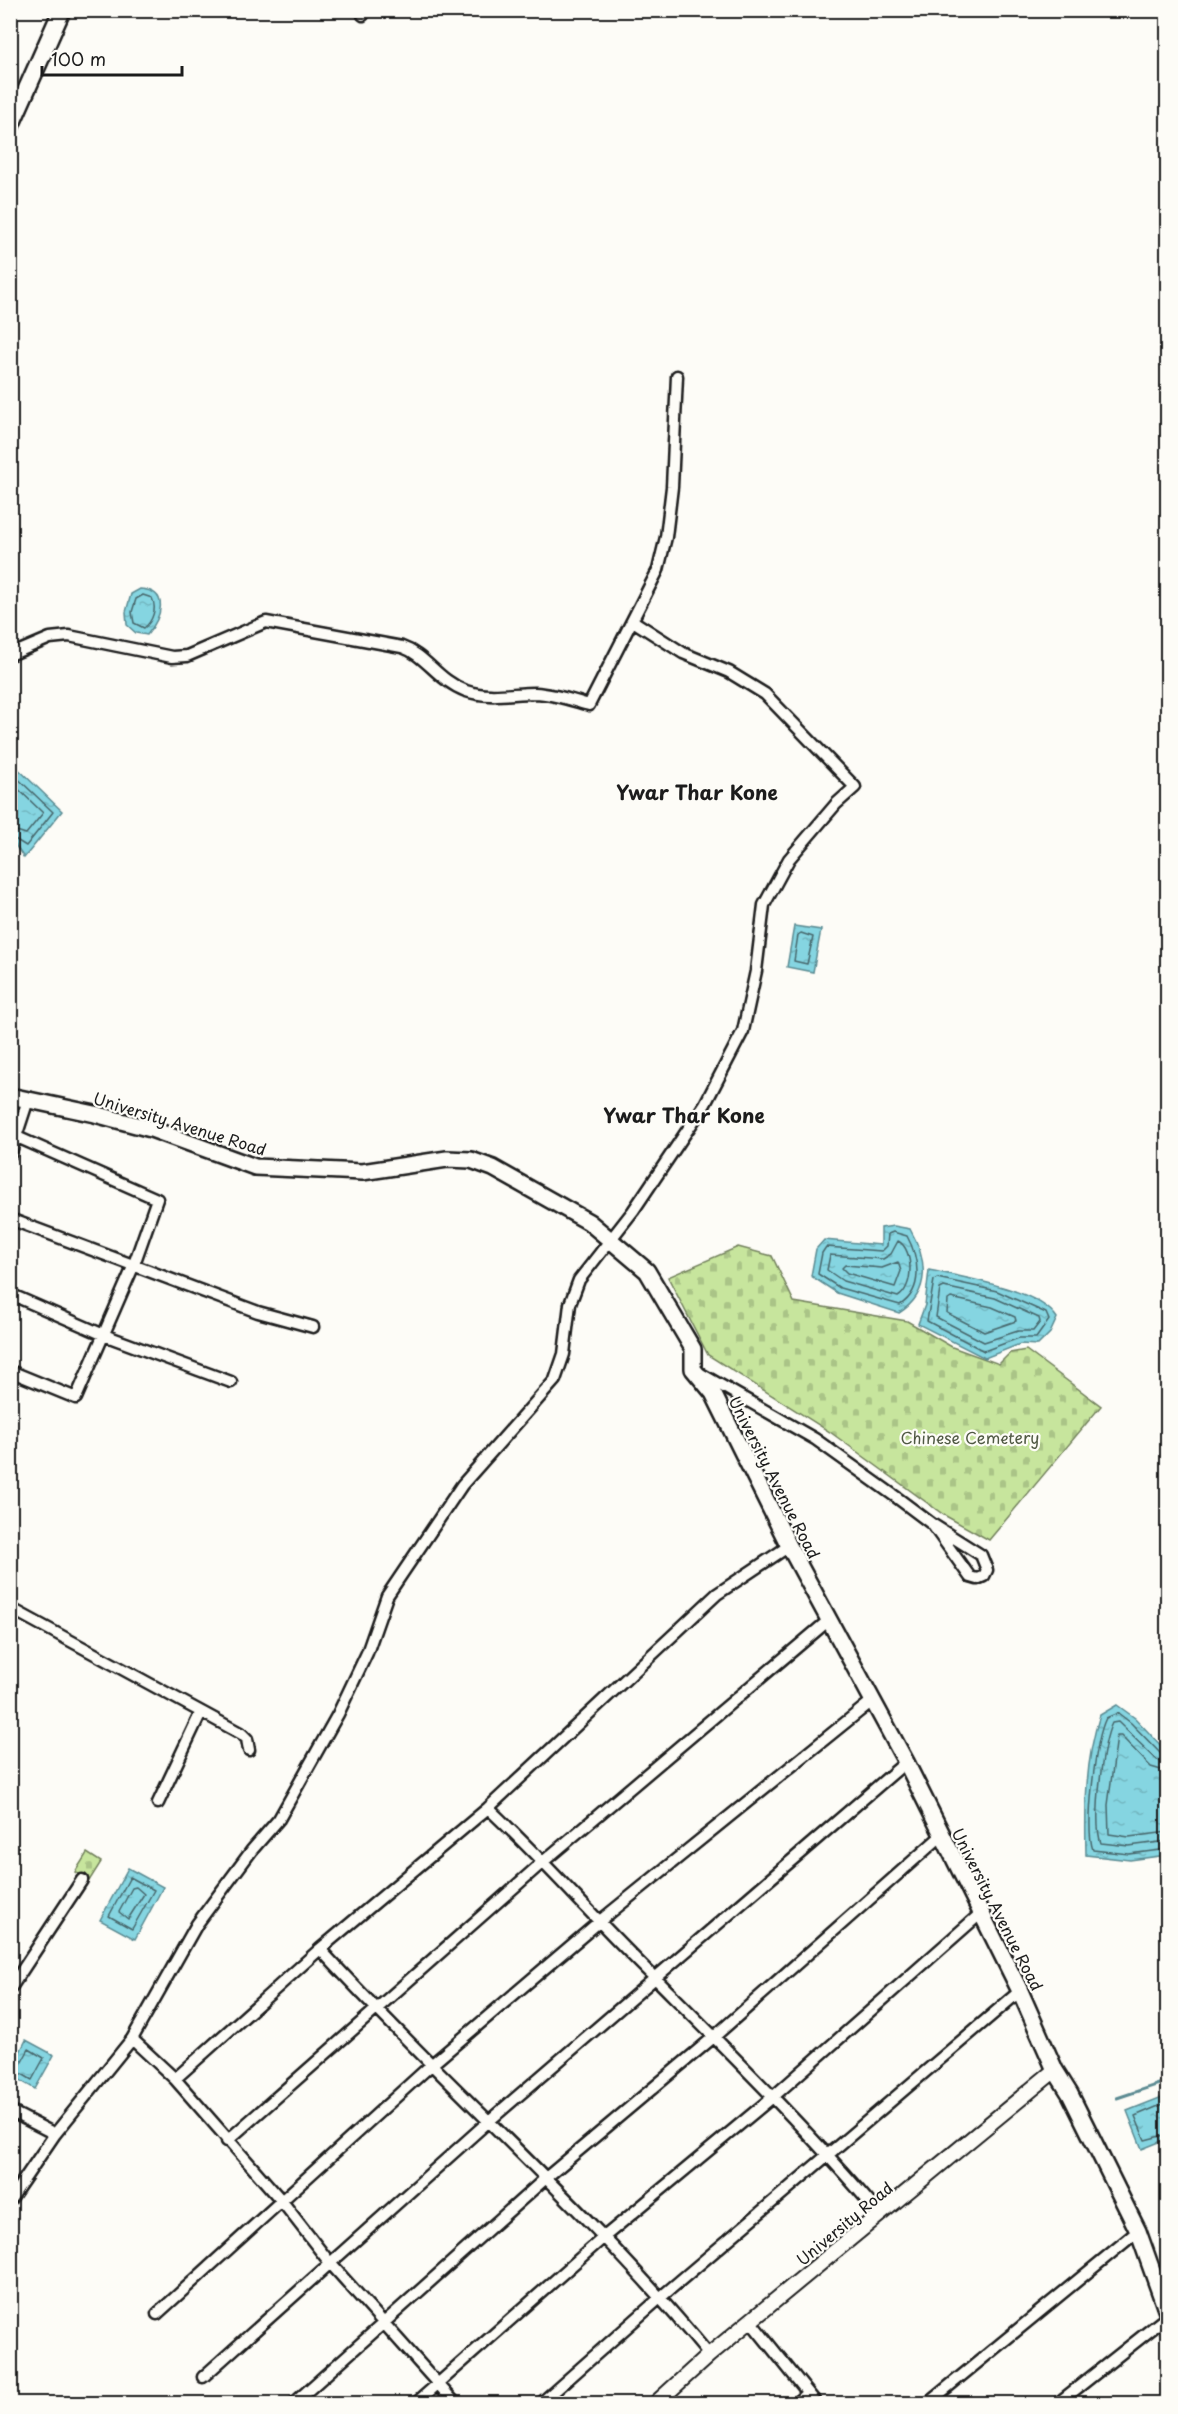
<svg xmlns="http://www.w3.org/2000/svg" width="1178" height="2414" font-family="'Playpen Sans',sans-serif">
<defs>
<pattern id="cemetery-stones" width="16" height="16" patternUnits="userSpaceOnUse" patternTransform="scale(1.5)"><rect width="16" height="16" fill="#c7e59d"/><path d="M2 7V4a2 2 0 0 1 4 0v3zM10 15v-3a2 2 0 0 1 4 0v3z" fill="#aac487"/></pattern>
<pattern id="water-ripples" width="26" height="14" patternUnits="userSpaceOnUse" patternTransform="scale(1.5)"><rect width="26" height="14" fill="#85d5e1"/><path d="M2 4q2-2 4 0t4 0M15 11q2-2 4 0t4 0" fill="none" stroke="#72b6c0"/></pattern>
</defs>
<rect width="100%" height="100%" fill="#fdfcf7"/>
<filter id="ink" filterUnits="userSpaceOnUse"><feTurbulence type="fractalNoise" baseFrequency=".0167" numOctaves="2"/><feDisplacementMap in="SourceGraphic" scale="12" xChannelSelector="R" yChannelSelector="G"/><feConvolveMatrix kernelMatrix="1 2 1 2 8 2 1 2 1" color-interpolation-filters="sRGB"/></filter>
<g filter="url(#ink)">
<!-- cemetery -->
<path fill="url(#cemetery-stones)" stroke="#72805c" stroke-width="1.5" d="M738 1247 772 1256 794 1302 907 1321 952 1347 999 1364 1010 1353 1026 1350 1101 1406 989 1540 944 1515 830 1432 708 1355 668 1277Z
M87 1853 101 1862 89 1881 75 1872Z"/>
<!-- water -->
<path fill="url(#water-ripples)" stroke="#5b8b92" stroke-width="1.5" d="M140 589C171 591 161 618 147 635L136 633 127 625 126 612 131 594Z
M11 762 62 811 24 858 11 839Z
M794 926 821 930 813 972 787 967Z
M894 1226 910 1229C927 1259 932 1292 899 1313L837 1293 811 1276 816 1249 824 1240 881 1245V1228Z
M929 1270C962 1277 1039 1289 1057 1318L1050 1333 1038 1345 1020 1344 985 1358 918 1324 925 1305Z
M1117 1705 1135 1718 1167 1752V1855L1130 1860 1086 1855C1085 1808 1085 1760 1100 1715Z
M128 1868 163 1887 135 1939 100 1920Z
M26 2040 54 2055 35 2089 11 2075V2070Z
M1167 2095V2139L1142 2149 1127 2111Z"/>
<g fill="none" stroke-linecap="round" stroke-linejoin="round">
<!-- shore -->
<path stroke="#46666b" stroke-width="1.5" d="M143 595 152 598C157 608 153 621 144 628L134 623 132 612 136 599Z
M10 771 53 812 26 846 10 836
M10 781 43 813 26 834 10 829
M801 933 813 937 807 964 794 961 798 935Z
M893 1232 907 1236C919 1258 924 1290 900 1305L840 1288 818 1274 822 1253 826 1247 882 1251 887 1246 888 1234Z
M898 1241C914 1249 914 1288 898 1297L843 1281 827 1270 830 1255 883 1259 891 1254Z
M898 1262 901 1271 895 1287 847 1273 842 1268 845 1265 882 1268Z
M937 1278 997 1291 1046 1313 1049 1320 1036 1338H1019L984 1351 927 1321 934 1280Z
M944 1287 995 1298 1039 1318 1040 1322 1033 1331H1018L984 1342 936 1317 940 1289Z
M951 1298 992 1307 1015 1317 1016 1321 984 1332 947 1313 948 1300Z
M1168 1755 1161 1754 1131 1723 1118 1713 1106 1718C1095 1740 1085 1828 1093 1850L1129 1854 1168 1849
M1168 1763 1157 1760 1118 1722 1112 1723C1102 1743 1093 1823 1101 1843L1129 1846 1168 1841
M1168 1772 1151 1767 1121 1736H1117L1108 1805 1109 1834 1129 1837 1168 1832
M130 1877 154 1890 132 1929 109 1916Z
M136 1887 144 1894 128 1919 119 1912 132 1888Z
M29 2049 44 2058 32 2080 17 2071Z
M1168 2102 1135 2116 1145 2140 1168 2134"/>
<!-- stream -->
<path stroke="#5b8b92" stroke-width="3" d="M1117 2098 1168 2081"/>
<defs>
<path id="minor" d="M363 15 365 10
M10 655 50 638 69 636 172 657 187 656 266 622 402 647C426 655 437 680 466 691 490 699 511 693 535 693 554 694 571 700 589 705L658 570 666 537 672 487 677 376
M10 1155 28 1100
M10 1219 258 1312 313 1327
M10 1294 104 1335 231 1382
M10 1371 76 1398 133 1267 157 1199 17 1137
M701 1374 815 1439 896 1497 932 1524 970 1577 977 1579 984 1576 987 1570 981 1555 932 1524
M10 1608 242 1734 247 1739 249 1750
M158 1803 201 1712
M488 1808C547 1863 599 1924 657 1980 734 2057 810 2132 880 2215
M320 1949C447 2088 590 2210 709 2355
M10 1989 82 1880
M132 2039 175 2079 281 2200 330 2263 456 2404
M175 2079 320 1949 488 1808 717 1594 789 1546
M10 2111 55 2134
M227 2141 544 1861 829 1620
M10 2200 55 2134 132 2039 197 1924 252 1850 279 1819 338 1714 367 1653 387 1596 462 1485 555 1380 564 1354 570 1304 579 1280 633 1211 705 1104 743 1031 756 971 764 905 789 859 836 804 855 787 765 694 729 672 683 653 633 621
M157 2314 430 2066 600 1921 872 1701
M751 2322 817 2404
M203 2377 489 2121 906 1762
M293 2404 547 2177 715 2036 941 1836
M415 2404 604 2237 774 2096 980 1914
M540 2404 661 2297 1020 1991
M795 2404 807 2393
M927 2404 1138 2231
M1057 2404 1168 2316"/>
<path id="tertiary" d="M655 2404 709 2355 1055 2070"/>
<path id="secondary" d="M10 1096 95 1114 151 1129 255 1167 362 1172 447 1159 471 1160 493 1168 589 1222 647 1271 693 1349V1369L713 1393 789 1546 906 1762 1020 1991 1055 2070 1070 2094 1138 2231 1168 2315"/>
<path id="primary" d="M10 127 62 10"/>
</defs>
<!-- minor casing -->
<use href="#minor" stroke="#1c1c1c" stroke-width="15"/>
<!-- tertiary casing -->
<use href="#tertiary" stroke="#1c1c1c" stroke-width="18"/>
<!-- secondary casing -->
<use href="#secondary" stroke="#1c1c1c" stroke-width="20"/>
<!-- primary casing -->
<use href="#primary" stroke="#1c1c1c" stroke-width="21"/>
<!-- minor -->
<use href="#minor" stroke="#fdfcf7" stroke-width="10"/>
<!-- tertiary -->
<use href="#tertiary" stroke="#fdfcf7" stroke-width="14"/>
<!-- secondary -->
<use href="#secondary" stroke="#fdfcf7" stroke-width="15"/>
<!-- primary -->
<use href="#primary" stroke="#fdfcf7" stroke-width="16"/>
</g>
</g>
<g text-anchor="middle" dominant-baseline="central" stroke-width="4.5" stroke-linejoin="round" paint-order="stroke">
<!-- street labels -->
<g font-size="16" fill="#1c1c1c" stroke="#fdfcf7">
<text transform="translate(180 1123) rotate(17)">University Avenue Road</text>
<text transform="translate(775 1477) rotate(63)">University Avenue Road</text>
<text transform="translate(998 1909) rotate(63)">University Avenue Road</text>
<text transform="translate(844 2223) rotate(-40)">University Road</text>
</g>
<!-- park labels -->
<g font-size="16" fill="#4f5843" stroke="#fdfcf7">
<text x="970" y="1437">Chinese Cemetery</text>
</g>
<!-- quarter labels -->
<g font-size="20" font-weight="bold" fill="#1c1c1c" stroke="#fdfcf7">
<text x="697" y="792">Ywar Thar Kone</text>
<text x="684" y="1115">Ywar Thar Kone</text>
</g>
</g>
<!-- margin -->
<rect width="1178" height="2414" fill="none" stroke="#fdfcf7" stroke-width="36"/>
<rect x="18" y="18" width="1142" height="2378" fill="none" stroke="#1c1c1c" stroke-width="2" filter="url(#ink)"/>
<!-- scale -->
<path d="M42 66v9h140v-9" fill="none" stroke="#1c1c1c" stroke-width="3"/>
<text x="51" y="66" font-size="18" fill="#1c1c1c" stroke="#fdfcf7" stroke-width="4.5" paint-order="stroke">100 m</text>
</svg>
